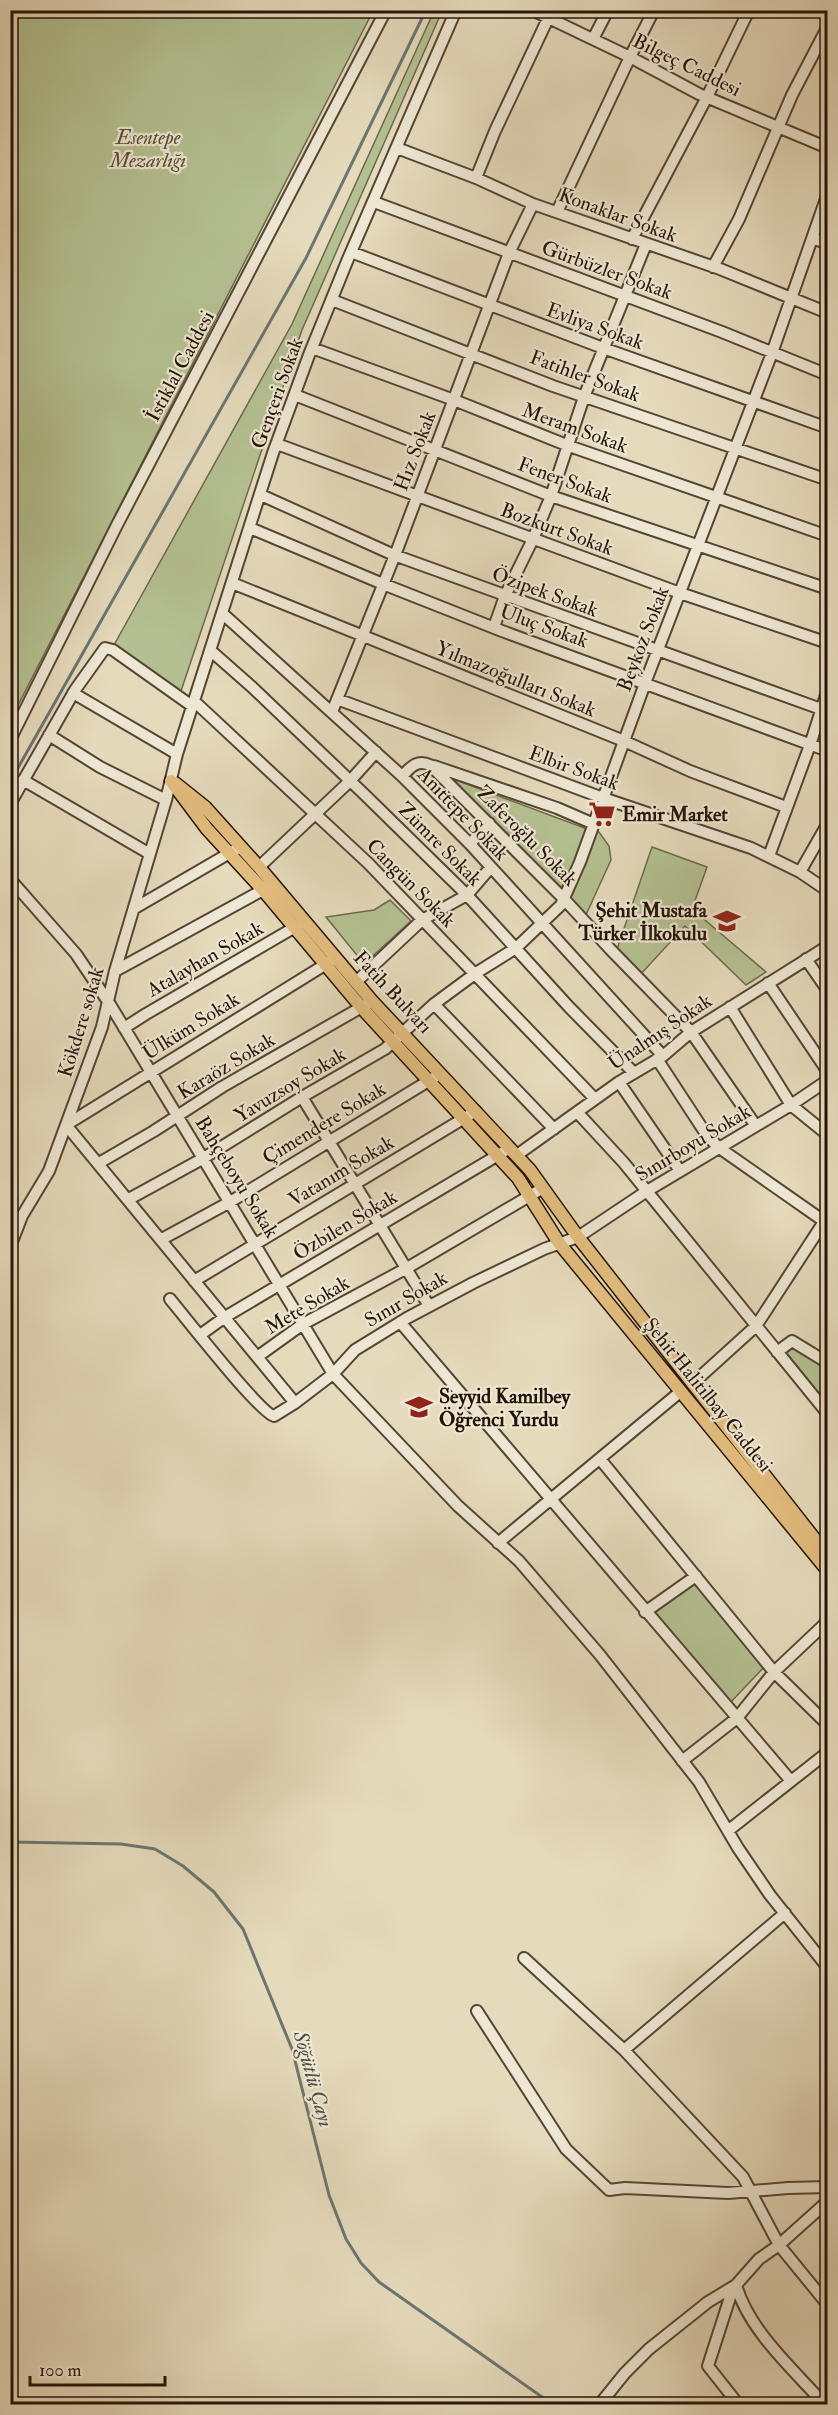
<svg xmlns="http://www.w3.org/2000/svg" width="838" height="2415" font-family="'IM FELL Double Pica',serif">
<rect width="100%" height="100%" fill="#e5dabb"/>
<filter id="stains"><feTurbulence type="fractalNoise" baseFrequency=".00333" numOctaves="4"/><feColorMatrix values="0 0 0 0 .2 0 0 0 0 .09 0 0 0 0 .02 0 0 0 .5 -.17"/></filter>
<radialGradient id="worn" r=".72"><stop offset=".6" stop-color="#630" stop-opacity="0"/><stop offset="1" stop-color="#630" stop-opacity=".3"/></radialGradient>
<!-- green -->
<path fill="#b4c091" stroke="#6c6a4c" stroke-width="1.5" d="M11 10 373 11 11 719 10 11Z
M434 11H442L302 330 181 691 114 645 292 324Z
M453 779 587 829 563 891Z
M596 828 609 846 611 860 585 917 566 896Z
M652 847 707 867 692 909 766 972 746 985 685 926 640 975 616 952Z
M390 900 411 921 364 964 326 917 374 910Z
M792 1339 827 1364V1403L782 1347Z
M694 1580 765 1666 729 1704 650 1611Z"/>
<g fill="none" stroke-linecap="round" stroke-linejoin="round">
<!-- stream -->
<path stroke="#6b7672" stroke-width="3" d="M10 782 306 258 426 10
M10 1842 121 1844 155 1849 183 1866 214 1892 243 1929 292 2049 329 2195 346 2239 361 2263 379 2282 552 2404"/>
<defs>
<path id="minor" d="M532 10 630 57 699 94 828 148
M593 39 608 10
M397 148 476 178 533 204 720 269 828 313
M476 178 495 131 552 10
M374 202 722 332 828 375
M557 212 630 57 654 10
M813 238 828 244
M632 239 707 97 749 10
M351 252 603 348 828 428
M713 267 739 219 792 95 828 26
M332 300 553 386 828 480
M312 348 454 400 569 446 828 536
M295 395 551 496 828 589
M277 444 680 593 828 643
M261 495 394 555 821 709
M250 528 383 584 502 631 828 751
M232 583 624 741 690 771 786 807
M222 613 402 776 470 844 663 1056
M494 627 505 596 533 539 551 496 584 397 646 244
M210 650 252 687 364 794 467 895 569 1007 634 1073
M73 693 177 754
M337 699 603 798 751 848 800 872 828 891
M194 701 368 863 595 1099
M332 712 397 550 509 253 533 204
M49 735 100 767 166 800
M10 740 117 525 386 10
M434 766 557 808 594 824
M402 776C411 767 417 759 430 765L564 899 611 950 691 1032 756 1126
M23 780 150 854
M10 804 75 690 105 648 113 650 192 706
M470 844 489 823
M769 856 810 745 828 689
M259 867 350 781 376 752
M800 872 828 823
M10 879 76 954 111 1006 333 1374 458 1506 519 1561 600 1655 699 1782 738 1848 770 1895 828 1968
M135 908 240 847
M806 959 828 991
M115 971 270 886
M356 982 422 920 467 895 491 867
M768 983 828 1072
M434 1004 554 1129
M730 1007 791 1105 828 1135
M124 1028 146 1014 302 923
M657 1059 706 1134 718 1147 828 1224
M619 1082 680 1171
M302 1097 429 1306
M577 1112 624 1163 828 1414
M517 1155 619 1082 663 1056 691 1032 828 946
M99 1163 154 1131 222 1087 367 1004
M129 1199 202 1159 302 1097 385 1049 434 1004 476 973 516 948 561 905 580 862 647 678 772 353 828 193
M162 1239 230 1202 435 1077
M10 1247 22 1216 49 1171 102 1027 115 971 166 800 177 754 273 453 309 355 348 259 456 10
M194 1281 476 1111
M170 1299C184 1316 260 1413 274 1416L295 1403 333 1374 355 1350 407 1318 473 1283 544 1249 578 1237 647 1191 791 1105 828 1080
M400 1322 791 1781
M200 1335 225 1317 510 1148
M777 1352 792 1341 828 1363
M257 1357 303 1324 407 1268 543 1188
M692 1384 756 1326 827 1217
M295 1403 66 1125 331 961
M600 1459 774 1672 828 1725
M498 1543 680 1392
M645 1612 696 1576
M682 1761 737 1718 774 1672 828 1621
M729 1830 828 1752
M524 1958 624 2050 743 2177 779 2245 828 2305
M477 2011 566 2149 609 2190 625 2188 728 2193 788 2188 828 2187
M624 2050 785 1913
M736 2285C749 2331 794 2370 824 2404
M733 2288 708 2366 738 2404
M600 2404 625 2373 649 2349 708 2302 736 2285 759 2259 779 2245 828 2201"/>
<path id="major" d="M171 781 207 829 263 890 361 1007 518 1178 559 1243 828 1571
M175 783 205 807 259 867 372 1001 530 1170 578 1237 828 1556"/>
</defs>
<!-- minor casing -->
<use href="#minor" stroke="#554534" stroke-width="14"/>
<!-- major casing -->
<use href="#major" stroke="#251307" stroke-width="15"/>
<!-- minor -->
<use href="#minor" stroke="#eee7d3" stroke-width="10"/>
<!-- major -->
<use href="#major" stroke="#e2bd7e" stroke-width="12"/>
</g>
<!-- icons -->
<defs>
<symbol id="supermarket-bare" viewBox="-9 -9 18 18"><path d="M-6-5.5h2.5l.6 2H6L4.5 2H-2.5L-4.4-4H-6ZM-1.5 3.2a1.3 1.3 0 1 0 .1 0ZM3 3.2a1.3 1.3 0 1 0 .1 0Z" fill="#8f2418" stroke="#eee7d3" stroke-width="2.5" paint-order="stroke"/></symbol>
<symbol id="school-bare" viewBox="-9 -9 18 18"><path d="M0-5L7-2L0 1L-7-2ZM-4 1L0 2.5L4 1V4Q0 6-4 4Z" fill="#8f2418" stroke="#eee7d3" stroke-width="2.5" paint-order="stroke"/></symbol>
</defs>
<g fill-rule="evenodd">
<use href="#supermarket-bare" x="583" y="795" width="38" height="38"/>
<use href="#school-bare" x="708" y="902" width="38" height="38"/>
<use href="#school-bare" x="400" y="1388" width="38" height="38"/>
</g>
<g text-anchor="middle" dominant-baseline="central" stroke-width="4.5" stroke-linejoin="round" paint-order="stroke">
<!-- street labels -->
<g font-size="20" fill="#251307" stroke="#eee7d3">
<text transform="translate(687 65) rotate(26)">Bilgeç Caddesi</text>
<text transform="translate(618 215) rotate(20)">Konaklar Sokak</text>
<text transform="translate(607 270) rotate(20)">Gürbüzler Sokak</text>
<text transform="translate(595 326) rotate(20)">Evliya Sokak</text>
<text transform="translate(180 366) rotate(-62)">İstiklal Caddesi</text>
<text transform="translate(585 376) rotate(20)">Fatihler Sokak</text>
<text transform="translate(277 393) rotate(-70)">Gençeri Sokak</text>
<text transform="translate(575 428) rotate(20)">Meram Sokak</text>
<text transform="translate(415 451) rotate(-69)">Hız Sokak</text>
<text transform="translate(565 480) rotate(20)">Fener Sokak</text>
<text transform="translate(557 529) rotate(20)">Bozkurt Sokak</text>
<text transform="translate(545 592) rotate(20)">Özipek Sokak</text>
<text transform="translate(544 626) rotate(20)">Uluç Sokak</text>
<text transform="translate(643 639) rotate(-69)">Beykoz Sokak</text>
<text transform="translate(516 679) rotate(22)">Yılmazoğulları Sokak</text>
<text transform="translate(574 768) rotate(20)">Elbir Sokak</text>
<text transform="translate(463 814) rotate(46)">Anıttepe Sokak</text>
<text transform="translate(527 836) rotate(45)">Zaferoğlu Sokak</text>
<text transform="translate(440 844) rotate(45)">Zümre Sokak</text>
<text transform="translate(411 883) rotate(45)">Cangün Sokak</text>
<text transform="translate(205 959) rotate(-30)">Atalayhan Sokak</text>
<text transform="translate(393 992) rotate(47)">Fatih Bulvarı</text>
<text transform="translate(81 1022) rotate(-73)">Kökdere sokak</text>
<text transform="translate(191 1026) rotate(-32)">Ülküm Sokak</text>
<text transform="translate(660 1032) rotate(-34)">Ünalmış Sokak</text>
<text transform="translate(226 1066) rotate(-31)">Karaöz Sokak</text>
<text transform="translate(290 1085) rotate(-31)">Yavuzsoy Sokak</text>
<text transform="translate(324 1123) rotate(-31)">Çimendere Sokak</text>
<text transform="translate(693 1143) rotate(-31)">Sınırboyu Sokak</text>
<text transform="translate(341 1171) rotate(-31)">Vatanım Sokak</text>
<text transform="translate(237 1177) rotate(58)">Bahçeboyu Sokak</text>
<text transform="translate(345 1225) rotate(-31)">Özbilen Sokak</text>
<text transform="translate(406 1299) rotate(-30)">Sınır Sokak</text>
<text transform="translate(307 1305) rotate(-31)">Mete Sokak</text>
<text transform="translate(708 1395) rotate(51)">Şehit Halitilbay Caddesi</text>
</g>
<!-- park labels -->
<g font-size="20" font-style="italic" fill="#575037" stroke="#eee7d3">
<text x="148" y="137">Esentepe<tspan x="148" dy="23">Mezarlığı</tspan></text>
</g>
<!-- poi labels -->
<g font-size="20" font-weight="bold" fill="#251307" stroke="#eee7d3" text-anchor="start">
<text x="622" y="814">Emir Market</text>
<text x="707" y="910" text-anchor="end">Şehit Mustafa<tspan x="707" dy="23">Türker İlkokulu</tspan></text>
<text x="439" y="1396">Seyyid Kamilbey<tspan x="439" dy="23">Öğrenci Yurdu</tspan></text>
</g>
<!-- water labels -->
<g font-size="21" font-style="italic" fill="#4e4d45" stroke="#eee7d3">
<text transform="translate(313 2079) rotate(74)">Söğütlü Çayı</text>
</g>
</g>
<!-- margin -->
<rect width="838" height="2415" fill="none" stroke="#e5dabb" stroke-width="36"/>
<rect x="12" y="12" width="814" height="2391" fill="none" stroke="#251307" stroke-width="3"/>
<rect x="18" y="18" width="802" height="2379" fill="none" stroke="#251307" stroke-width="1.5"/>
<!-- scale -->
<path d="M30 2376v9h135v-9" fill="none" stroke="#251307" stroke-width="3"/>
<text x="39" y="2376" font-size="18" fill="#251307" stroke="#eee7d3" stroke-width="4.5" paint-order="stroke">100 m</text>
<rect width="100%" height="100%" filter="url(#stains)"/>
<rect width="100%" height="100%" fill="url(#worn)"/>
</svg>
